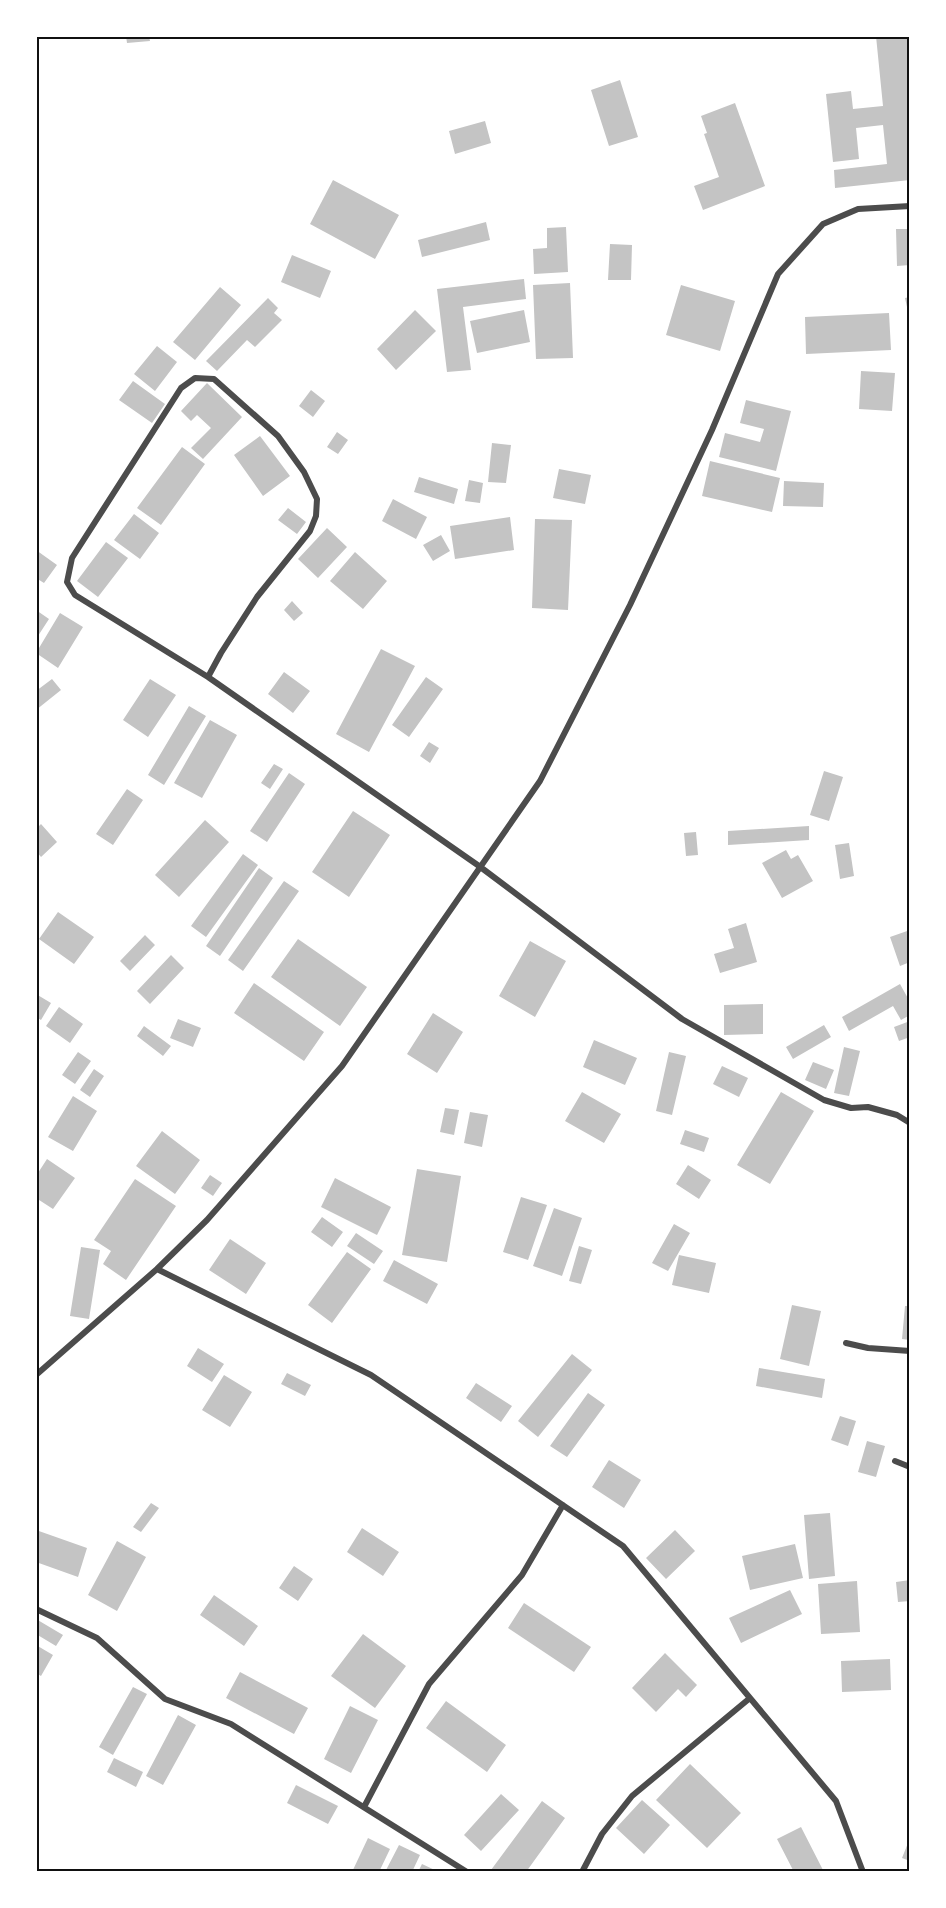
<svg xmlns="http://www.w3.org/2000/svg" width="946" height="1908" font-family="Jost,sans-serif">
<rect width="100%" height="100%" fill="#fff"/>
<!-- building -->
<path fill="#c4c4c4" d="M126 36H149L150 41 127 43Z
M876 36H910V180L835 188 834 170 887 164 883 125 856 128 859 159 833 162 826 94 851 91 853 109 883 106Z
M620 80 638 137 609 146 591 90Z
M735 103 765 186 703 210 694 186 719 177 704 134 707 133 701 116Z
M485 121 491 143 455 154 449 131Z
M333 180 399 215 375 259 310 224Z
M486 222 490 240 422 257 418 240Z
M566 227 568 272 534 274 533 249 547 248V228Z
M896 229H910V265L897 266Z
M610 244 632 245 631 280H608Z
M292 255 331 271 320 298 281 282Z
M524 279 526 299 463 307 471 370 447 372 437 289Z
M570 283 573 358 536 359 533 285Z
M681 285 735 301 720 351 666 335Z
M220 287 241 305 195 360 173 342Z
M910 297V316H909L905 298Z
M268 298 278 308 274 313 282 320 255 347 247 340 217 371 206 361Z
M415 310 436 331 396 370 377 349Z
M524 310 530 342 477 353 470 321Z
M889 313 891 350 806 354 805 317Z
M157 346 177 362 155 391 134 374Z
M861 371 895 373 892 411 859 409Z
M133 381 165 404 152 423 119 400Z
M207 383 242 417 203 459 191 448 211 428 197 415 191 421 181 411Z
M311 390 325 401 313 417 299 406Z
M746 400 791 411 776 471 719 457 725 433 760 442 764 429 740 423Z
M337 432 348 440 338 454 327 447Z
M260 436 290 476 263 496 234 455Z
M492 443 511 445 506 483 488 482Z
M182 447 205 464 161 525 137 508Z
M710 461 780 478 772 512 702 496Z
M559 469 591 475 585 504 553 498Z
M419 477 458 489 454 504 414 492Z
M469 480 483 483 480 503 465 501Z
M784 481 824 483 823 507 783 506Z
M393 499 427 517 416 539 382 521Z
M288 508 306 522 297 534 278 520Z
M134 514 159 533 140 559 114 540Z
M510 517 514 550 455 559 450 526Z
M535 519 572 520 568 610 532 608Z
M327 528 347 547 318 578 298 559Z
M441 535 450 551 433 561 423 545Z
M106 542 128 558 98 597 77 581Z
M36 550 57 565 44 583 36 578Z
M355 552 387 581 363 609 330 581Z
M292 601 303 613 294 621 284 610Z
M36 610 49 619 36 639Z
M60 613 83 627 58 668 36 653Z
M381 649 415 666 369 752 336 734Z
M284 672 310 691 293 713 268 694Z
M426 677 443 689 409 737 392 725Z
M52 679 61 690 36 710V691Z
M150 679 176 695 148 737 123 720Z
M189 706 206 716 164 785 148 775Z
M210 720 237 735 202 798 174 783Z
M429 742 439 748 430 763 420 756Z
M274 764 283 769 270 789 261 783Z
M824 771 843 777 829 821 810 815Z
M289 773 305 784 267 842 250 831Z
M127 789 143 800 113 845 96 834Z
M353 811 390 835 349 897 312 872Z
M205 820 229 842 179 897 155 875Z
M41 824 57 842 41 857 36 851V829Z
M809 826V840L728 845V831Z
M696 832 698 855 686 856 684 833Z
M849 843 854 876 840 879 835 845Z
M786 850 791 859 798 855 813 881 782 898 762 863Z
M243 854 258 865 206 937 191 926Z
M259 868 273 878 220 956 206 946Z
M284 881 299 891 243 971 228 960Z
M58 912 94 937 74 964 39 939Z
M746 923 757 962 720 973 714 954 734 948 728 929Z
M910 930V962L900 966 890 937Z
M145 935 155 945 130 971 120 961Z
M298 939 367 987 340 1026 271 977Z
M530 941 566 961 535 1017 499 996Z
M171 955 184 968 150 1004 137 991Z
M254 983 324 1032 304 1061 234 1013Z
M900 984 910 1002V1015L901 1020 893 1006 849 1031 842 1017Z
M36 994 51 1003 41 1020 36 1017Z
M763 1004V1034L724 1035V1005Z
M59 1007 83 1024 70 1043 46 1026Z
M433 1013 463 1032 437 1073 407 1054Z
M178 1019 201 1028 193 1047 170 1038Z
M910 1021V1037L899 1041 894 1027Z
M824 1025 831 1037 793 1059 786 1047Z
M144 1026 171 1046 163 1056 137 1036Z
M594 1040 637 1058 625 1085 583 1067Z
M844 1047 860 1051 849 1096 834 1093Z
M78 1052 91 1061 75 1084 62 1075Z
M669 1052 686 1056 672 1115 656 1111Z
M813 1062 834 1070 826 1089 805 1080Z
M722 1066 748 1078 739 1097 713 1084Z
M94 1069 104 1076 90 1097 80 1090Z
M582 1092 621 1114 604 1143 565 1121Z
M781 1092 814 1111 770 1184 737 1165Z
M73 1096 97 1111 73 1151 48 1137Z
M445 1108 459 1110 454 1135 440 1132Z
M470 1112 488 1115 482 1147 464 1143Z
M685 1130 709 1138 704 1152 680 1144Z
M162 1131 200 1160 175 1194 136 1166Z
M47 1159 75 1178 53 1209 36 1198V1176Z
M688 1165 711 1180 699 1199 676 1184Z
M417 1169 461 1176 447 1262 402 1255Z
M210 1175 222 1183 213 1196 201 1188Z
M335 1178 391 1207 377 1235 321 1207Z
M135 1179 176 1206 126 1280 103 1264 111 1251 94 1240Z
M521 1197 547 1205 528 1260 503 1252Z
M554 1208 582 1218 562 1276 533 1266Z
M322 1217 343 1232 332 1247 311 1232Z
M674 1224 690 1233 668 1271 652 1263Z
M356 1233 383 1251 374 1264 347 1246Z
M230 1239 266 1263 246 1294 209 1270Z
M579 1246 592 1250 581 1284 569 1281Z
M81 1247 100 1250 89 1319 70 1316Z
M347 1252 371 1269 332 1323 308 1305Z
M679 1255 716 1263 709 1293 672 1285Z
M394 1260 438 1284 427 1304 383 1281Z
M792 1305 821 1311 809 1366 780 1359Z
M905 1306H910V1340L902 1339Z
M198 1348 224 1364 212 1382 187 1366Z
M572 1354 592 1370 538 1437 518 1421Z
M759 1368 825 1379 822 1398 756 1386Z
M287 1373 311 1385 305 1396 281 1384Z
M224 1375 252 1392 230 1427 202 1410Z
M476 1383 512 1406 501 1422 466 1398Z
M588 1393 605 1405 567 1457 550 1446Z
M840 1416 856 1421 848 1446 831 1440Z
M867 1441 885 1446 876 1477 858 1472Z
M609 1460 641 1480 624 1508 592 1487Z
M151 1503 159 1508 141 1532 133 1527Z
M830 1513 835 1576 809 1579 804 1515Z
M362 1528 399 1552 383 1576 347 1552Z
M36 1530 87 1548 78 1577 36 1562Z
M675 1530 695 1551 666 1579 646 1558Z
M117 1541 146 1557 117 1611 88 1595Z
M795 1544 803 1578 750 1590 742 1556Z
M294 1566 313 1579 298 1601 279 1588Z
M910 1580V1601L898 1602 896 1582Z
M857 1581 860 1632 821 1634 818 1584Z
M790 1590 802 1614 741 1643 729 1618Z
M214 1595 258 1626 244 1646 200 1615Z
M524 1603 591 1647 574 1672 508 1628Z
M36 1619 63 1635 56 1646 36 1634Z
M363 1634 406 1666 375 1708 331 1676Z
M36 1645 53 1655 41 1676 36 1673Z
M665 1653 697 1685 686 1697 678 1689 656 1712 632 1688Z
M890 1659 891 1690 842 1692 841 1661Z
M240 1672 308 1708 294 1734 226 1698Z
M133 1687 147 1694 113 1755 99 1747Z
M446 1701 506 1745 487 1772 426 1728Z
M350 1706 378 1720 351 1773 324 1759Z
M178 1715 196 1725 163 1785 146 1776Z
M114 1758 143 1772 136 1787 107 1772Z
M690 1764 741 1813 707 1848 656 1800Z
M296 1785 338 1806 328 1824 287 1803Z
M501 1794 519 1810 481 1851 464 1835Z
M642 1800 670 1825 644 1854 616 1828Z
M542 1801 565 1818 526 1872H495L491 1870Z
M801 1827 824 1872H794L777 1839Z
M368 1838 390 1849 379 1872H352Z
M910 1838V1861L902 1858Z
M399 1845 420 1855 412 1872H385Z
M422 1864 439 1872H418Z"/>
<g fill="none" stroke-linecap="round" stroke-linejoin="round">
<!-- minor -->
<path stroke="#4c4c4c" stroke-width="6" d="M208 677 221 653 257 597 310 531 316 516 317 499 304 472 278 436 214 379 195 378 181 388 72 558 67 582 75 595 208 677 479 866 682 1019 824 1100 851 1108 868 1107 897 1115 910 1123
M157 1269 371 1375 623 1546 836 1801 863 1872
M846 1343 868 1348 910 1351
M36 1375 157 1269 207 1220 342 1066 540 781 630 605 712 430 778 274 823 224 858 209 910 206
M895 1461 910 1467
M36 1609 97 1638 165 1699 231 1724 467 1872
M364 1807 429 1684 522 1575 563 1505
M582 1872 602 1834 632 1796 750 1698"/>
</g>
<!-- border -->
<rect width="946" height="1908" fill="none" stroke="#ffffff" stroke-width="75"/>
<rect x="38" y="38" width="870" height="1832" fill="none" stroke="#111" stroke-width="2"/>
</svg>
